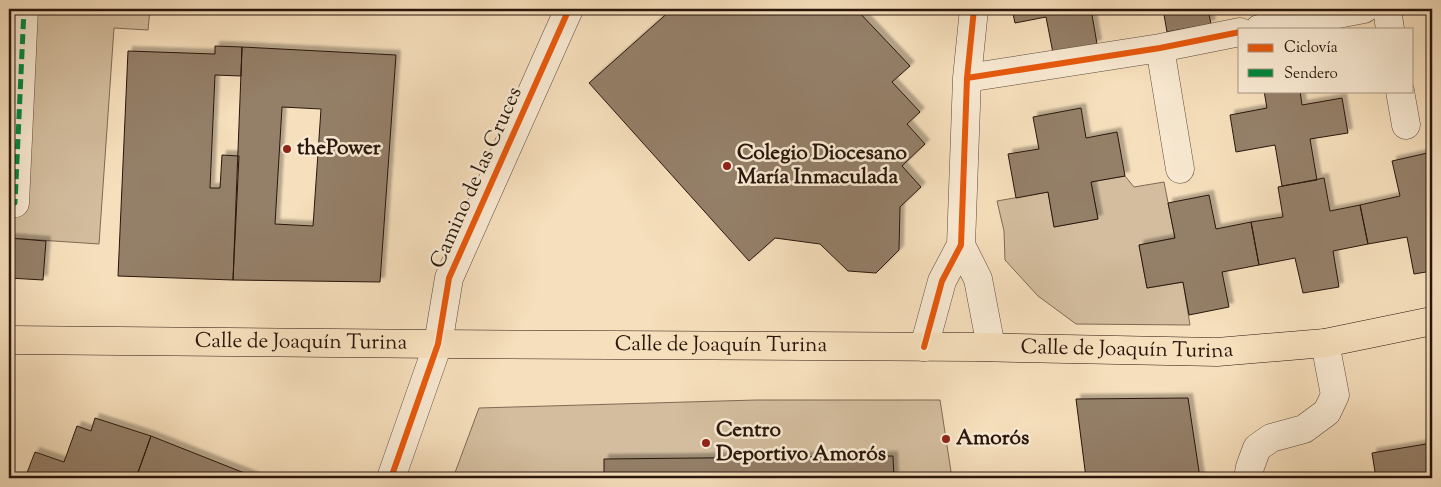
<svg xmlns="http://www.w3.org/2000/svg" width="1441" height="487" font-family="'Sorts Mill Goudy',serif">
<defs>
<filter id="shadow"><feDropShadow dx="4.5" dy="-4.5" stdDeviation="1" flood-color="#0004"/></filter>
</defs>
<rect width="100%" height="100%" fill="#f6dfbc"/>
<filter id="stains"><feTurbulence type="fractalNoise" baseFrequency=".004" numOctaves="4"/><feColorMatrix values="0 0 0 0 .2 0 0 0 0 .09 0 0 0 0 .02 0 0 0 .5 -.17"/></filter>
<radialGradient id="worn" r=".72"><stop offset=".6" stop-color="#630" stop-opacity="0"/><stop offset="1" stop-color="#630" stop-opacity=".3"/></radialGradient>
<!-- green -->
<path fill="#d3bd9e" stroke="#7e6a55" d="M9 9H150L148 30 114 28 99 244 9 238Z
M1125 176 1134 187 1164 182 1175 238 1139 245 1147 288 1183 282 1190 325 1076 324 1038 296 1005 260 1004 231 997 201 1048 192 1054 227 1098 219 1091 182Z
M756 400H940L952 478H453L479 408Z"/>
<!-- building -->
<path fill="#947f68" stroke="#29160c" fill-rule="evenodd" filter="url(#shadow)" d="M672 9H856L910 66 892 82 920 112 907 124 925 144 902 166 921 187 900 207 899 250 876 273 848 271 820 244 775 238 749 261 589 83Z
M1012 9H1091L1097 44 1053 53 1046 17 1015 23Z
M1163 9H1208L1211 24 1167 32Z
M215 46 242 47 241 76 215 75 210 188H220L222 155 239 156 233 280 118 276 128 51 215 54Z
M242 47 396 55 380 282 233 280ZM282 107 321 109 313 226 275 224Z
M1264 91H1300L1302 105 1342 98 1348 133 1310 139 1317 180 1282 186 1275 145 1236 152 1230 115 1267 108Z
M1081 108 1086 138 1117 132 1125 176 1091 182 1098 219 1054 227 1048 192 1016 198 1008 154 1039 149 1033 117Z
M1432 152V271L1414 274 1407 237 1368 244 1360 205 1400 196 1392 161Z
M1324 178 1330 211 1360 205 1368 244 1333 251 1339 287 1303 293 1295 258 1259 265 1251 222 1283 217 1278 187Z
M1209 195 1216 229 1251 222 1259 265 1222 272 1229 307 1189 315 1183 282 1147 288 1139 245 1175 238 1168 203Z
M9 238 46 241 43 280 9 278Z
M1188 398 1200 478H1086L1076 399Z
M95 418 151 436 136 478H25L35 452 64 462 77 426 91 431Z
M151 436 257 478H136Z
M1432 443V478H1376L1372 453Z
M893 456 894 478H604V459Z"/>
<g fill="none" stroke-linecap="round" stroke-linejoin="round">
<defs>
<path id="minor" d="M1387 9 1390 29
M1259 29 1364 9
M1160 48 1180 169
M967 78 1160 48 1240 32
M1400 91 1406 125
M9 203H15L24 9
M961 245 978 279 991 347
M924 347 942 281 961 245 967 78 974 9
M391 478 438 344 449 278 569 9
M1248 478 1250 467 1257 448 1271 438 1304 429 1327 412 1335 395 1325 343"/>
<g id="major">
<path id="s1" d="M9 340 438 344 973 347 1217 352 1325 343 1432 321"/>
</g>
</defs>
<!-- minor casing -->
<use href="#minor" stroke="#5c4838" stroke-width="29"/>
<!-- major casing -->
<use href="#major" stroke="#29160c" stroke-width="29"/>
<!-- minor -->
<use href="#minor" stroke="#f9ead3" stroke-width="28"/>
<!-- major -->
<use href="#major" stroke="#f6dfbc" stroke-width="28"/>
<!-- quiet -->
<path stroke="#00873e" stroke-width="5" stroke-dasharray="10 5" stroke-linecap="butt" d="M9 203H15L24 9"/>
<defs>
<path id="cycleway" d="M967 78 1160 48 1240 32
M924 347 942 281 961 245 967 78 974 9
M391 478 438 344 449 278 569 9"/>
</defs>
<!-- cycleway casing -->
<use href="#cycleway" stroke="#f9ead3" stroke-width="9"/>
<!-- cycleway -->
<use href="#cycleway" stroke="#e8590c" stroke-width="6"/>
</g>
<!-- markers -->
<g fill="#8f2418" stroke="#f9ead3" stroke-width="2">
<circle cx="287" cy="149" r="5"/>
<circle cx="727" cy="166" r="5"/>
<circle cx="946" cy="439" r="5"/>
<circle cx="706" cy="443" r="5"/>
</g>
<g text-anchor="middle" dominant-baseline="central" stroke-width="5" stroke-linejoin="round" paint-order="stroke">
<!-- poi labels -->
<g font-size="21" font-weight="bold" fill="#29160c" stroke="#f9ead3" text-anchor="start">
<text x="297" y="149">thePower</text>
<text x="737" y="154">Colegio Diocesano<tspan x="737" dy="24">María Inmaculada</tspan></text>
<text x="716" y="431">Centro<tspan x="716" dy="24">Deportivo Amorós</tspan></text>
<text x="956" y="439">Amorós</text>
</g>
<!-- street labels -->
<g font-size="21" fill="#29160c" stroke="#f9ead3">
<text transform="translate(477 178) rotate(-66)">Camino de las Cruces</text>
<text stroke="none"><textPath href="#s1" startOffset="292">Calle de Joaquín Turina</textPath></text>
<text stroke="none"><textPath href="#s1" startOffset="712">Calle de Joaquín Turina</textPath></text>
<text stroke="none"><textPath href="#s1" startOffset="1118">Calle de Joaquín Turina</textPath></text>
</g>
</g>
<!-- margin -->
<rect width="1441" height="487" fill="none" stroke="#f6dfbc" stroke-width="30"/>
<rect x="10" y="10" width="1421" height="467" fill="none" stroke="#29160c" stroke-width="2.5"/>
<rect x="15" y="15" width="1411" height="457" fill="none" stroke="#29160c"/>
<!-- legend -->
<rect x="1238" y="28" width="175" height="65" fill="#f9ead3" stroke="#a69583"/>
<rect x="1248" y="44" width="25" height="8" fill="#e8590c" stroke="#a69583"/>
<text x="1284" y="52" font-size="15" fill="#29160c">Ciclovía</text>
<rect x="1248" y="69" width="25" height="8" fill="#00873e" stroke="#a69583"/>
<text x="1284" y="78" font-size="15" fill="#29160c">Sendero</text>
<rect width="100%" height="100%" filter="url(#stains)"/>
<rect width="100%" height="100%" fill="url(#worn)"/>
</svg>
